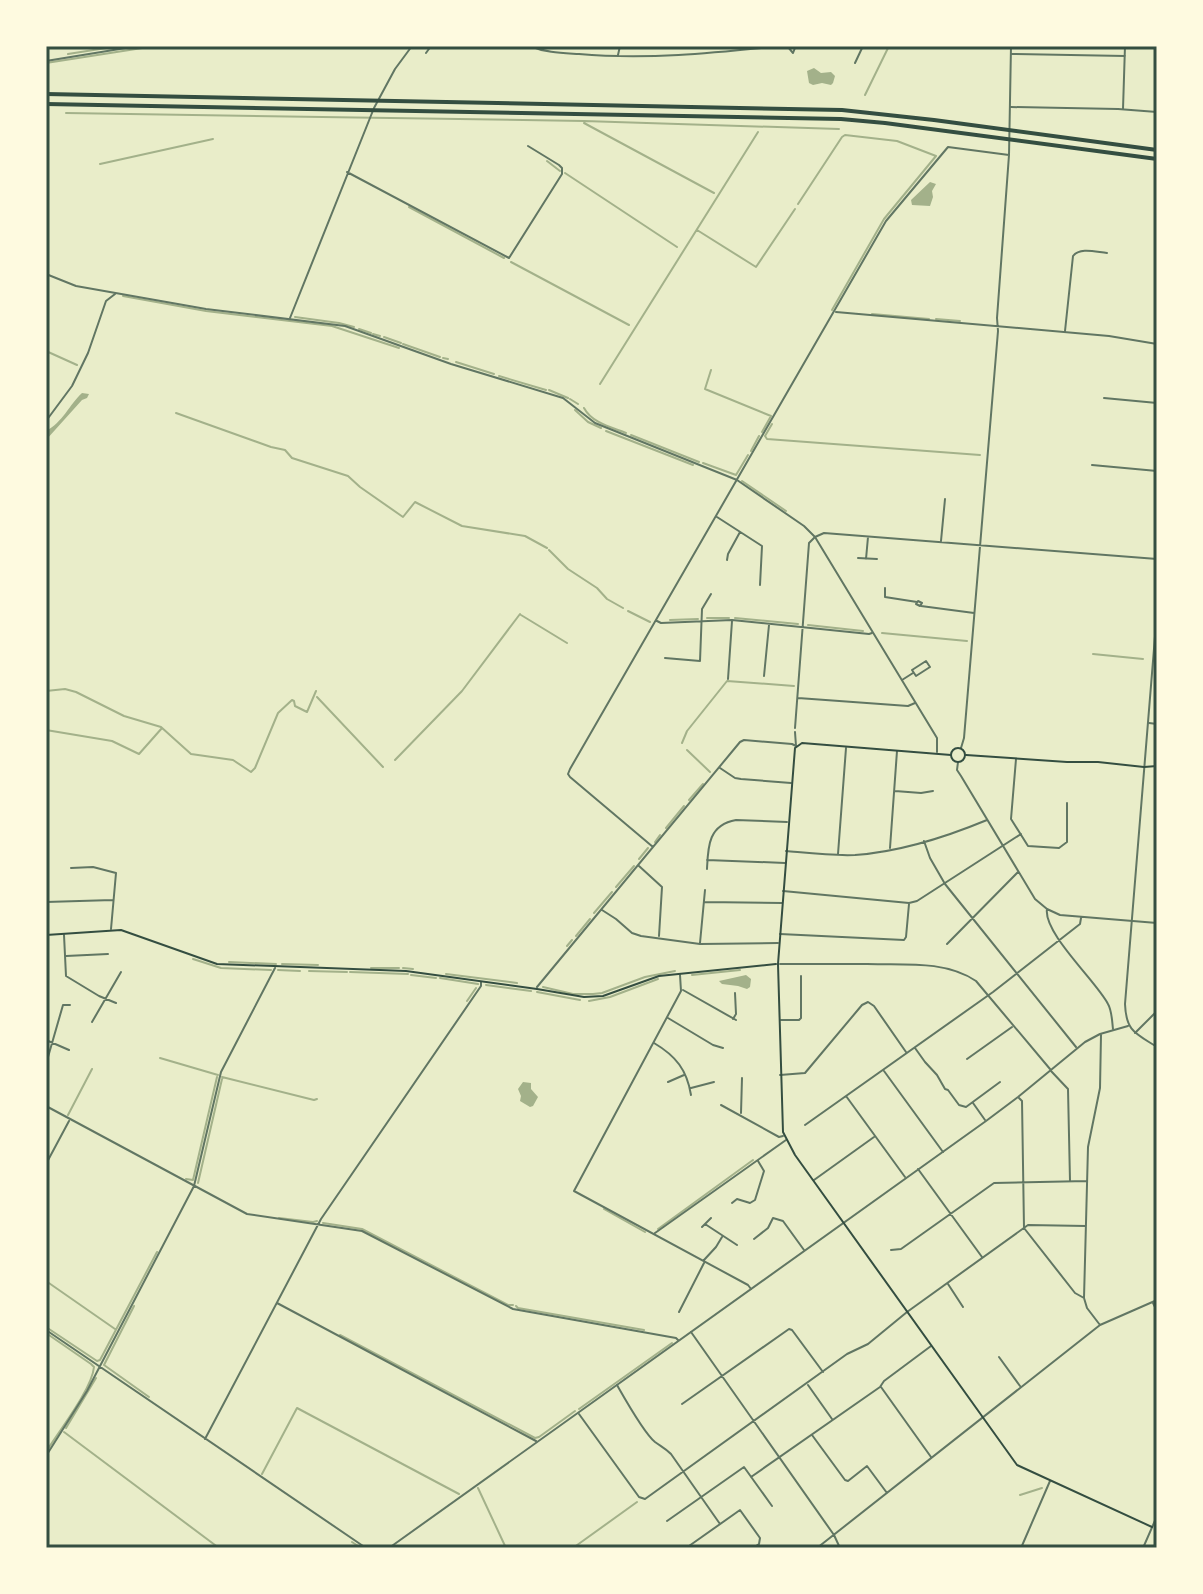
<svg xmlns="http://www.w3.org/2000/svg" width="1203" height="1594" font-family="'PT Sans',sans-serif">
<rect width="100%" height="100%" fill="#e9edc9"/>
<!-- water -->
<path fill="#a3b18a" d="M814 68 821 73 831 72 835 76 833 83 831 85 822 83 813 85 809 83 807 71Z
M930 182 936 184 932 191 933 197 930 206 912 205 911 200Z
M82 393 89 394 87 398 82 400 46 440V431C63 422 69 405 82 393Z
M746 975 751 979 750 987 747 989 738 986 722 984 719 981Z
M523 1082 531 1083V1089L538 1097 533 1106 530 1107 520 1101 521 1096 518 1089Z"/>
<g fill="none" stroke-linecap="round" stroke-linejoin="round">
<!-- stream -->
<path stroke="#a3b18a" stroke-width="2" d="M68 54 119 46
M46 63 155 46
M865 95 889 46
M66 113 584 121 839 129
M584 123 714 193
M547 161 560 171
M100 164 213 139
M565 173 677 247
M798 204 842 137 845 135 897 141 936 156 884 219 832 310
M409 207 504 258
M697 230 756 267 795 209
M511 262 629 325
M123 296 206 311 332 326 399 348
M872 314 929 319
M295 317 339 323 354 327
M936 319 960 321
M359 329 371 333
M373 334 380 336
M384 337 401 343
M403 344 440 357
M46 351 77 365
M443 358 448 359
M456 362 494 374
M711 370 705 389 771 416 762 432
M499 376 546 390
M600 384 758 132
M549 390 568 398
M570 399 578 404
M584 408C592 423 611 427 626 433
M575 410 588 422 601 428
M176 413 271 447 285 450 292 458 348 476 360 487 403 517 415 502 462 526 525 536 547 548
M772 424 765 436 767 439 980 455
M606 431 693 465
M631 435 699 462
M751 451 759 436
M703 463 736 475 748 455
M742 481 786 511
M549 550 568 569 597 588 607 599 623 608
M628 611 650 622
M521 615 567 643
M707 618H729
M735 618 798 624
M670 620 698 619
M808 625 863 631
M882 633 967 641
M1093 654 1143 659
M46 691 65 689 76 692 124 716 161 727 191 754 233 760 251 772 255 768 278 713 292 700 294 701 295 706 307 712 316 691
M317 697 383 767
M46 730 112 741 139 754 162 728
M682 743 687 731 727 681 794 686
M687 750 710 772
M395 760 462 691 520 614
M689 800 703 784
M666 828 684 806
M655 842 660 835
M639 859 648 848
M616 887 634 866
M594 913 612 892
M576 936 590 919
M567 946 572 940
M193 959 221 968 271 970
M229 962 276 964
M282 964 318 965
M371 968H399
M403 968 413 969
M278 970 300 971
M309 971 347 972
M350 972 408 974
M446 974 517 983
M411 975 436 978
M692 975 740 970
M440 978 478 984
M486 985 531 991
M543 987 573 994H593L602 993 645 977 675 971
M537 992 580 1000
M467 1001 476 988
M589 1001 610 997 658 979
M160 1058 218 1075
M222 1077 314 1100 317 1099
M68 1115 92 1069
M186 1179 193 1180 217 1077
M198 1183 222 1079
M604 1209 645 1232
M279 1218 313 1222 317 1221
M323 1223 362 1229 508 1305H513
M658 1229 753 1160
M46 1281 115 1329
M134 1306 104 1365 149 1397
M516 1306 518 1308 644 1330
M46 1327 97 1361 100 1360 157 1252
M46 1333 91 1364 94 1367C92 1389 59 1431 46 1452
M340 1335 535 1438 539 1437 575 1411
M579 1409 672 1343
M66 1428 96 1378
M64 1432 219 1548
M262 1474 297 1408 459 1494
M478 1488 506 1548
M1020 1495 1042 1488
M352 1542 361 1548
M573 1548 637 1502
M1153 1548 1157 1542"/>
<!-- minor -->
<path stroke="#617663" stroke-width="2" d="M530 46C546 53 562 53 579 54 647 60 713 53 781 46
M785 46 804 48 806 46
M788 47 793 53 795 48
M426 53 431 46
M1011 54 1125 56
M618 55 620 46
M46 61 138 46
M855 63 863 46
M1011 107 1118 109 1157 112
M1123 109 1125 46
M347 172 509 258 562 174V168L559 165 528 146
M836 312 1109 336 1157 344
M290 318 374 108 395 69 412 46
M1065 331 1073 256C1080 247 1096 252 1107 253
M1104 398 1157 403
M46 421 72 386 88 353 106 301 115 294
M1092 465 1157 471
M717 517 762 546 760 585
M941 541 945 499
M858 558 877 559
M866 559 868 537
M727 560 728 554 740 532
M885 588V597L917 602
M918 601 922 603 920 606 916 604Z
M921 606 974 613
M657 621 661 623 732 620 869 634 872 633
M665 658 700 661 702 609 711 594
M926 661 930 667 916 676 912 670Z
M764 676 769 625
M728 679 732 621
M902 680 913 673
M798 698 908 706 915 703
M1149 723 1157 724
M795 728 809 543 815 537 824 533 1157 559
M961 748 964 738 998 331 997 318 1009 155 1011 46
M1016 759 1011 819 1028 846 1059 848 1067 842V803
M958 762 957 770 961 776 1035 899 1047 909 1060 915 1157 923
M720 768 735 778 741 779 791 783
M895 791 921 793 933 791
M924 841 930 858 945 884 1076 1047
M653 847 570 777 568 774 570 769 886 221 948 147 1009 155
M890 848 897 751
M786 851C808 853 832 856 855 855 899 852 946 837 987 820
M838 854 846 748
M707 860 785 863
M639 866 662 887 659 936
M71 868 93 867 116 873 111 929
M707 869C708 847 708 825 736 820L787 822
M783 891 909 903 917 901 1021 834
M46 902 113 900
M704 902 782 903
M1047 909C1043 933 1097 982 1108 1004 1112 1011 1112 1021 1113 1029
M602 910 616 919 632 933 641 936 700 944 778 943
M780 934 904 940 906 937 909 904
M64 935 66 976 99 996 116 1003
M700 943 705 890
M947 944 1018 872
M66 956 108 954
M680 975 681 991 574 1191 748 1285 751 1289
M537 987 740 742 744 740 792 744 796 746 795 732
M683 990 736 1020
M668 1018 713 1045 723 1048
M733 1019 736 1014 735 993
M781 1020H799L801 1018V976
M92 1022 121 972
M1135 1033 1157 1011
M46 1040 69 1050
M654 1043C676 1056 687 1070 691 1095
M915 1048 925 1062 937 1075 945 1089 948 1090 959 1105 966 1107 1000 1082
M967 1059 1012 1027
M46 1064 63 1005H70
M884 1071 943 1152
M1051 1071 1068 1089 1070 1181
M780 1075 805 1073 862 1005 868 1002 874 1006 906 1052
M668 1082 684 1075
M691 1088 714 1082
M846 1096 905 1177
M1019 1098 1022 1101 1024 1228 1075 1293 1084 1298
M973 1103 985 1120
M721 1105 779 1137 783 1136
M46 1106 247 1214 362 1231 513 1309 676 1338 678 1340
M741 1113 742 1078
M805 1125 993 992 1080 924 1081 918
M46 1164 69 1121
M918 1169 982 1257
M814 1180 874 1137
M732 1203 737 1199 750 1203 755 1200 764 1171 758 1161
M705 1224 737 1245
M702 1227 711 1218
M655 1233 786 1140
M754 1239 768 1228 773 1218 783 1221 804 1250
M891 1250 901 1249 994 1183 1087 1181
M704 1260 716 1247 722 1237
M948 1284 963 1307
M277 1303 536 1441
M1153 1303 1157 1311
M679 1312 704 1263
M1100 1325 1087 1308 1084 1298 1088 1147 1100 1088 1101 1035
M46 1330 366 1548
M691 1332 834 1535 840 1548
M999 1357 1020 1386
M617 1385C625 1399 644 1433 655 1442 662 1447 665 1448 671 1454L720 1524
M808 1385 832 1419
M881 1387 931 1457
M682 1404 789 1329 792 1330 823 1372
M579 1414 639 1497 645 1499 847 1354 868 1344 907 1312 1028 1225 1086 1226
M812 1435 845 1480 848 1481 867 1466 887 1493
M205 1439 321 1219 481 986V982
M46 1456 87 1391 194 1186 221 1072 275 968
M751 1477 880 1387 884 1381 931 1346
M667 1521 744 1467 772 1506
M689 1546 740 1510 760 1538 759 1544 753 1548
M817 1548 1100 1325 1157 1300
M1021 1548 1050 1481"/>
<!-- tertiary -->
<path stroke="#617663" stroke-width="2" d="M46 274 76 286 206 309 345 326 451 364 563 398 595 423 737 480 804 526 815 537 937 738V752
M1157 612 1125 1004C1126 1031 1135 1033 1157 1047
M780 964C809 964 838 964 867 964 903 965 945 960 976 981L1050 1069
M389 1548 986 1121 1018 1097 1085 1042 1100 1034 1128 1026
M1143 1548 1157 1516"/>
<!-- secondary -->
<path stroke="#344e41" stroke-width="2" d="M951 755a7 7 0 1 1 14 0a7 7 0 1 1-14 0Z
M951 755 802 743 795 748 778 964 783 1132 795 1155 1017 1465 1152 1527
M966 755 1067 762H1098L1144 767 1157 766
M46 935 121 930 217 964 406 971 537 989 584 997 603 996 659 976 776 964"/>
<!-- motorway -->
<path stroke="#344e41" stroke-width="4" d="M46 94 842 110 934 120 1157 150
M46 104 841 119 885 123 1157 159"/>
</g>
<!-- border -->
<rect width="1203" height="1594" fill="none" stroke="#fefae0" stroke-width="96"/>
<rect x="48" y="48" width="1107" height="1498" fill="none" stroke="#344e41" stroke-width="3"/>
</svg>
